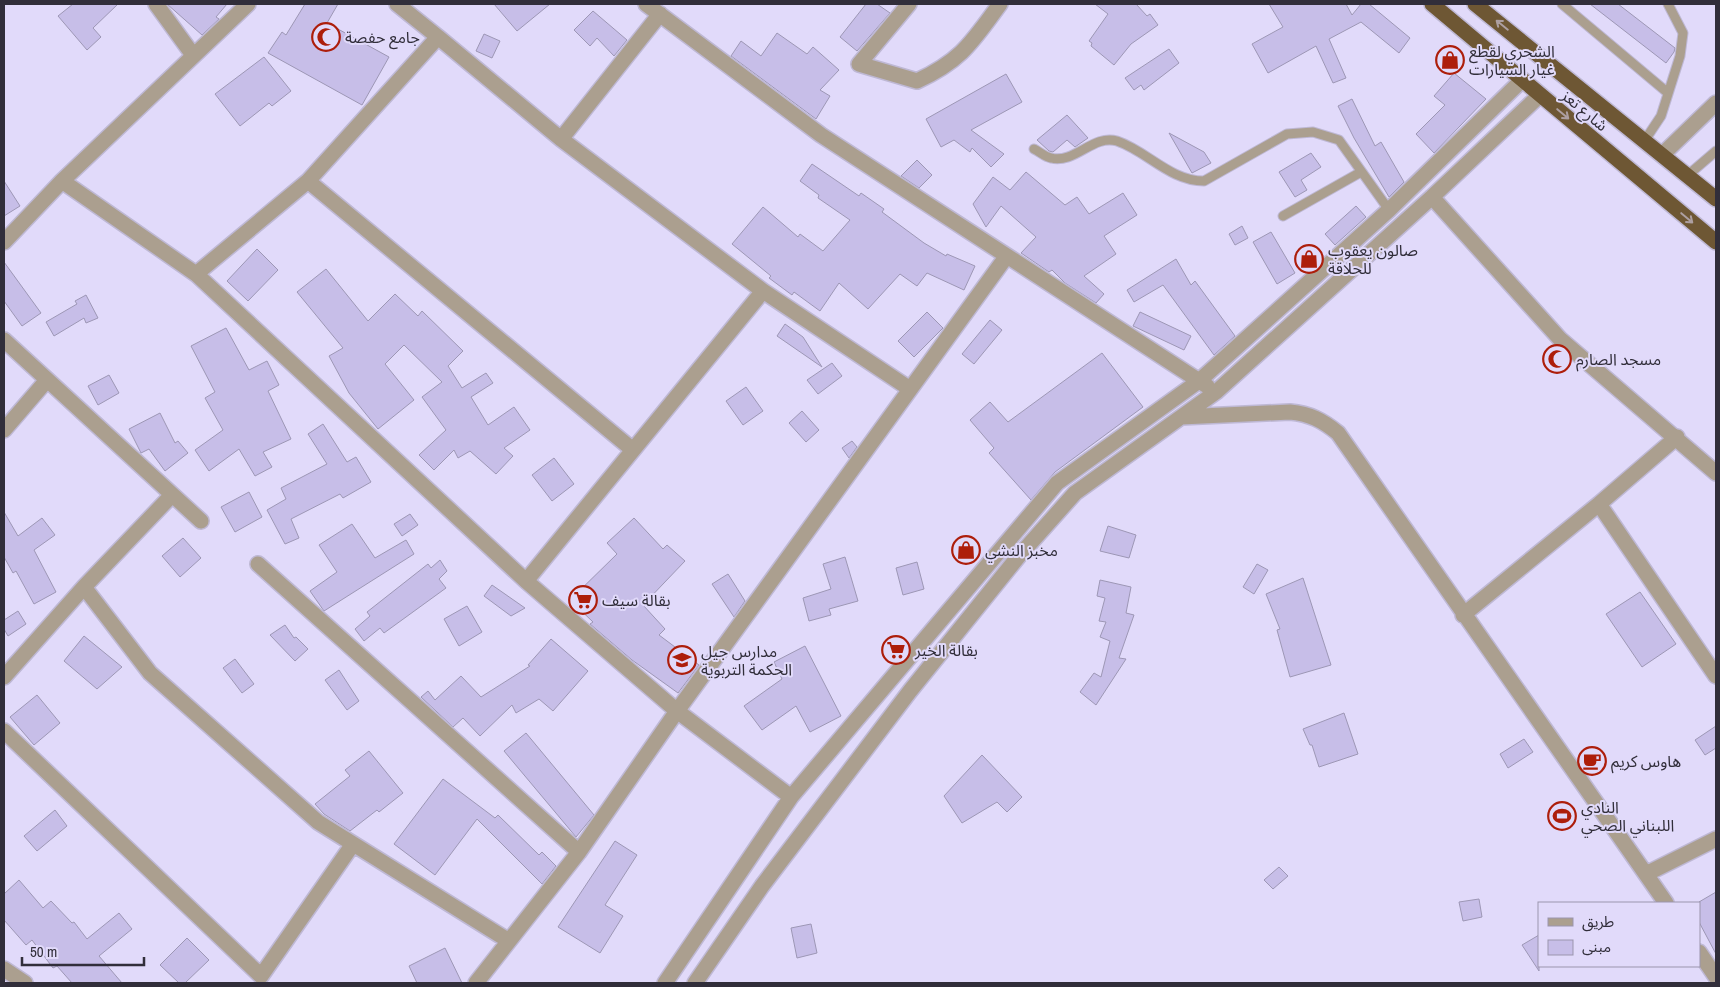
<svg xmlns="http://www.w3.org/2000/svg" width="1720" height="987" font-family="'Archivo Narrow','Noto Sans Arabic',sans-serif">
<rect width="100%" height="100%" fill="#e1dafa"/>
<!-- building -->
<path fill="#c7bee8" stroke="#9d97b5" d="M73 4H118L93 28 101 37 87 50 58 16Z
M167 4H227L216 17 219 19 202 35Z
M305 4H338L327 23 389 57 362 105 268 53 282 32 286 35Z
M494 4H550L517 31Z
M866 4H877L890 13 857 51 840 37Z
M1095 4H1136L1147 16 1150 14 1158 25 1131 44 1114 65 1091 46 1092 43 1089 41 1108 14Z
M1269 4H1346L1352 15 1361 4H1369L1410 38 1399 53 1361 22 1329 39 1346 78 1333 83 1316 46 1268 73 1252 44 1283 27Z
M1590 4H1618L1675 48 1674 52 1666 63Z
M593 11 627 40 614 56 597 38 590 46 574 30Z
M777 33 807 54 813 47 839 70 820 90 830 96 816 119 731 56 741 41 761 56Z
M484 34 500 41 492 58 476 51Z
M1169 49 1179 63 1144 90 1141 85 1134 90 1125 78Z
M264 57 291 91 272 106 269 103 240 126 215 94Z
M1454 73 1486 99 1434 153 1416 134 1445 105 1434 96Z
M1006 74 1022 102 971 130 1004 154 991 167 972 148 970 152 954 140 941 147 926 119Z
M1352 99 1375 146 1381 142 1404 182 1389 197 1354 138 1338 106Z
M1067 115 1088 138 1075 147 1067 140 1053 152 1049 151 1037 140Z
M1169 133 1204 152 1211 163 1192 173Z
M1311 153 1321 167 1301 180 1307 190 1295 197 1279 172Z
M917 160 932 175 919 188 901 176Z
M812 164 859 196 861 193 884 209 882 212 924 243 946 256 947 254 975 266 964 290 927 273 917 286 900 274 868 309 839 283 820 311 794 292 792 295 769 278 771 276 732 244 763 207 798 237 800 234 823 251 850 220 818 198 819 195 800 181Z
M1026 172 1065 205 1077 197 1089 214 1123 193 1137 215 1104 236 1116 254 1084 276 1104 294 1096 303 1065 283 1052 270 1049 272 1021 253 1036 237 1001 206 986 227 973 204 993 177 1010 190Z
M4 181 20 206 4 216Z
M1356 206 1366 217 1335 245 1325 234Z
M1242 226 1248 238 1235 245 1229 234Z
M1271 232 1295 273 1277 284 1253 242Z
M257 249 278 270 248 301 227 281Z
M1176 259 1191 285 1195 281 1235 336 1214 355 1163 285 1134 302 1127 290Z
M4 262 41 313 22 326 4 301Z
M326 269 368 321 395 294 418 316 422 311 463 351 448 366 462 388 486 373 493 383 471 397 488 425 514 407 530 430 504 448 513 456 496 474 470 451 458 458 454 450 434 470 419 455 446 430 422 397 442 382 404 345 385 364 414 400 378 429 349 393 329 356 343 348 297 292Z
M86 295 98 318 86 323 84 318 54 336 46 322 77 304 75 301Z
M927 312 943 328 914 357 898 341Z
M1140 312 1191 336 1184 350 1133 326Z
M990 320 1002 330 974 364 962 354Z
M785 324 803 337 822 367 777 336Z
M226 328 249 370 267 361 279 385 268 391 291 439 263 452 272 467 255 476 239 449 209 471 195 450 223 430 205 398 215 392 191 346Z
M1102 353 1143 407 1055 472 1031 500 989 453 994 448 970 420 990 402 1008 422Z
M832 363 842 376 818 394 807 380Z
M109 375 119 393 98 405 88 386Z
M746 387 763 411 743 425 726 401Z
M802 411 819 430 806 442 789 423Z
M160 413 175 443 178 441 188 453 165 471 149 449 141 453 129 429Z
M323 424 347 462 356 457 371 482 343 498 340 494 291 519 299 538 285 544 267 510 286 499 281 488 327 464 308 434Z
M852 441 857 447 849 458 842 448Z
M554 458 574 484 552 501 532 475Z
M249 492 262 517 235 532 221 507Z
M4 512 18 536 42 518 55 535 34 550 56 592 34 604 16 571 13 573 4 557Z
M410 514 418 525 402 536 394 524Z
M634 518 663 549 667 545 685 561 643 605 665 629 659 635 699 665 678 693 632 660 590 624 593 622 570 600 617 554 607 543Z
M352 524 375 558 406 540 414 554 324 611 310 591 337 572 319 545Z
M1108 526 1136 535 1129 558 1100 551Z
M183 538 201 558 180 577 162 556Z
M845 557 858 601 829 609 831 615 809 621 803 598 831 589 823 564Z
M440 560 447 571 439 579 446 588 384 633 380 628 364 641 355 629 370 616 367 612 428 564 431 568Z
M917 562 924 589 903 595 896 568Z
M1257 564 1268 570 1254 594 1243 587Z
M728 574 745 601 734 617 712 584Z
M1303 578 1331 665 1290 677 1277 630 1280 629 1266 594Z
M1100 580 1131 587 1126 613 1134 615 1119 658 1126 659 1096 705 1080 692 1094 673 1101 677 1110 641 1100 637 1106 622 1099 621 1105 598 1097 596Z
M492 585 525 608 511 616 484 596Z
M1640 592 1676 644 1642 667 1606 614Z
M467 606 482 632 459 646 444 619Z
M18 611 26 624 8 636 4 629V620Z
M285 625 294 638 296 637 308 649 295 661 270 635Z
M84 636 122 667 97 689 64 661Z
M551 639 588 671 553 711 539 699 516 713 512 705 480 736 463 718 453 727 421 697 428 691 435 700 461 676 481 697 530 666 528 665Z
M805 646 841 716 810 732 796 706 762 730 744 706 782 679 774 662Z
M235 659 254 684 242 693 223 668Z
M339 670 359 701 347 710 325 680Z
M37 695 60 723 34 745 10 717Z
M1344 713 1358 754 1319 767 1312 745H1310L1303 729Z
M1716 726V748L1705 755 1695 740Z
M526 733 594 815 576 837 504 751Z
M1524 739 1533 752 1508 768 1500 754Z
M369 751 403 793 379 812 377 810 350 831 324 814 315 804 350 776 345 770Z
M982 755 1022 797 1007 812 997 802 962 823 944 796Z
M443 779 495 818 498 815 539 855 542 852 556 866 542 884 477 819 435 875 394 844Z
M55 810 67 826 37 851 24 836Z
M615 841 637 855 605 905 623 916 600 953 558 927Z
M1279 867 1288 876 1273 889 1264 880Z
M19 880 43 908 51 901 72 923 74 922 87 939 119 913 132 929 99 956 122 983H72L57 966 53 968 32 940 26 945 4 920V894Z
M1716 892V954L1699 922V902Z
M1479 899 1482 917 1463 921 1459 902Z
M811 924 817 953 797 958 791 928Z
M1539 935V971L1522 945Z
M187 938 209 960 185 983H179L160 965Z
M445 948 462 983H417L409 966Z"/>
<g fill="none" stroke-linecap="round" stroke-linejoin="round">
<defs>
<path id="lane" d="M1562 4 1668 93
M1645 140 1661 116 1680 56 1683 33 1668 4
M1034 149C1040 152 1045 157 1051 158 1075 164 1093 134 1117 141 1147 151 1170 181 1204 181L1287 134 1313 132 1339 140 1389 210
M1688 175 1716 151
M1283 216 1361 172"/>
<path id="street" d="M156 4 193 55
M397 4 438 37
M646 4 821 135 1207 386
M909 4 859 64 917 81C962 60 972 42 1000 4
M561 139 660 14
M1663 154 1716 103
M308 181 633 450
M1432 197 1560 339 1716 473
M4 242 62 181
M196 274 62 181 248 4
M4 340 201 521
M1181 417 1290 412C1310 414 1322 420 1338 433L1666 903
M4 430 47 380
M1599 504 1716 676
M258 564 579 852 677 711 526 581 763 291 910 389
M526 581 196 274 308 181 438 37 561 139 763 291
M84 587 172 495
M1463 615 1599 504 1677 437
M4 677 84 587 150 673 318 822 509 941
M4 731 261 976 353 844
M791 797 677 711 1006 257
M1646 874 1716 839
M1699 952 1716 977
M4 969 25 983
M476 983 579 852
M665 983 791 797 1057 483 1199 381 1389 210 1522 80
M695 983 762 886 910 691 1018 557 1075 493 1216 392 1432 197 1540 95"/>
<path id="highway" d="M1432 4 1716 242
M1475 4 1716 199"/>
</defs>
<!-- lane casing -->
<use href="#lane" stroke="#beb8d4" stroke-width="11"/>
<!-- street casing -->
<use href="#street" stroke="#beb8d4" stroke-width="18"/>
<!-- highway casing -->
<use href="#highway" stroke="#beb8d4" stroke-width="18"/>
<!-- lane -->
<use href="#lane" stroke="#ab9f8f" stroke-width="9"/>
<!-- street -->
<use href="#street" stroke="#ab9f8f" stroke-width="15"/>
<!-- highway -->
<use href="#highway" stroke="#6e5734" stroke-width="15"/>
</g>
<!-- one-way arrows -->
<defs><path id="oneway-shaft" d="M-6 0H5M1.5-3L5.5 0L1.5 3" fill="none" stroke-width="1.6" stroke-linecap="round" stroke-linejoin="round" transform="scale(1.25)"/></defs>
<g stroke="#ad9fa1">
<use href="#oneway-shaft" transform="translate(1502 25) rotate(-141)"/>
<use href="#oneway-shaft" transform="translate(1563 114) rotate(40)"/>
<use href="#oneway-shaft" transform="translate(1687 218) rotate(40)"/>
</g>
<!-- icons -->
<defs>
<symbol id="mosque-ring" viewBox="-11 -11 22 22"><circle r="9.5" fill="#e1dafa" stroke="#ad1e0b" stroke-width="1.5"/><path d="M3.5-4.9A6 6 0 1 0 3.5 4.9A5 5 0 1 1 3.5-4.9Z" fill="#ad1e0b"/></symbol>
<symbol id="shop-ring" viewBox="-11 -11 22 22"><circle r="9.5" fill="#e1dafa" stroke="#ad1e0b" stroke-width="1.5"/><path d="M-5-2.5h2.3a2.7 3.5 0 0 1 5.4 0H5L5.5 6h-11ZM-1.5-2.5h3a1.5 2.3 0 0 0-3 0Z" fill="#ad1e0b"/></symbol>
<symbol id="supermarket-ring" viewBox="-11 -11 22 22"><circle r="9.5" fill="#e1dafa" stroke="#ad1e0b" stroke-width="1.5"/><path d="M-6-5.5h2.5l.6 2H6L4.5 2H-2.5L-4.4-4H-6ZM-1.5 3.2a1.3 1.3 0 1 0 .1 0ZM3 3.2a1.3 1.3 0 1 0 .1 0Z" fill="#ad1e0b"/></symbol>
<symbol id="school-ring" viewBox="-11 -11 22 22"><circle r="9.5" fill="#e1dafa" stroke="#ad1e0b" stroke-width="1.5"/><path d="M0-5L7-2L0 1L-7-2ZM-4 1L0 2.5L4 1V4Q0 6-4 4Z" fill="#ad1e0b"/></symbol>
<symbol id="cafe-ring" viewBox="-11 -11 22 22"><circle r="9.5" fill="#e1dafa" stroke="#ad1e0b" stroke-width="1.5"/><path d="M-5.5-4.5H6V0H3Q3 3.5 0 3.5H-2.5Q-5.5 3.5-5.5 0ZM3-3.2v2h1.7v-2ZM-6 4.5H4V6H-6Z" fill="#ad1e0b"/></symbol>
<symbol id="stadium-ring" viewBox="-11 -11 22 22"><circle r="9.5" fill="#e1dafa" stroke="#ad1e0b" stroke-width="1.5"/><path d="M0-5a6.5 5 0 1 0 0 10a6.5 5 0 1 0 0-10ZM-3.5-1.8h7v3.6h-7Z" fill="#ad1e0b"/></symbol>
</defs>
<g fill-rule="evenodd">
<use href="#mosque-ring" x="310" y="21" width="32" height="32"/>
<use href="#shop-ring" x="1434" y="44" width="32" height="32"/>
<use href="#shop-ring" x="1293" y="243" width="32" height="32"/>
<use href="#mosque-ring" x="1541" y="343" width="32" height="32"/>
<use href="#shop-ring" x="950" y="534" width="32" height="32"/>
<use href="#supermarket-ring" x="567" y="584" width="32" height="32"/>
<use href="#supermarket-ring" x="880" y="634" width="32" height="32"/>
<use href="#school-ring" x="666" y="644" width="32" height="32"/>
<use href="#cafe-ring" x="1576" y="745" width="32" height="32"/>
<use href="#stadium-ring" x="1546" y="800" width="32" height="32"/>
</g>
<g text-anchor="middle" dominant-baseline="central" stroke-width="4" stroke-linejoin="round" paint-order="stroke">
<!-- poi labels -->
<g font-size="16" fill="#312e3a" stroke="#e1dafa" text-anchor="start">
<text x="345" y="37">جامع حفصة</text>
<text x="1469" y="51">الشحري لقطع<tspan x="1469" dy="18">غيار السيارات</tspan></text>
<text x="1328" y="250">صالون يعقوب<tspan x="1328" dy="18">للحلاقة</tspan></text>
<text x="1576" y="359">مسجد الصارم</text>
<text x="985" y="550">مخبز النشي</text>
<text x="602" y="600">بقالة سيف</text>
<text x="915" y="650">بقالة الخير</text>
<text x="701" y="651">مدارس جيل<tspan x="701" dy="18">الحكمة التربوية</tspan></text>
<text x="1611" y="761">هاوس كريم</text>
<text x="1581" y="807">النادي<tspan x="1581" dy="18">اللبناني الصحي</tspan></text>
</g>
<!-- street labels -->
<g font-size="16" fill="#312e3a" stroke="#e1dafa">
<text transform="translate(1585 110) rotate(40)">شارع تعز</text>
</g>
</g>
<!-- border -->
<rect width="1720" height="987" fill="none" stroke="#312e3a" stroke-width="10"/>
<!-- legend -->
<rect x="1538" y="902" width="162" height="65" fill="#e1dafa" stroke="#9b95ad"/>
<rect x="1548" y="918" width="25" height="8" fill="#ab9f8f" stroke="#9b95ad"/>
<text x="1582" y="927" font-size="15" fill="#312e3a">طريق</text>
<rect x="1548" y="940" width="25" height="15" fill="#c7bee8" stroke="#9b95ad"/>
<text x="1582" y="952" font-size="15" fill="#312e3a">مبنى</text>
<!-- scale -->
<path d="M22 957v8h122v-8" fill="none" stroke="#312e3a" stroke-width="2.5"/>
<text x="30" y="957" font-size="15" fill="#312e3a" stroke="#e1dafa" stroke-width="4" paint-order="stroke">50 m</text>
</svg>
